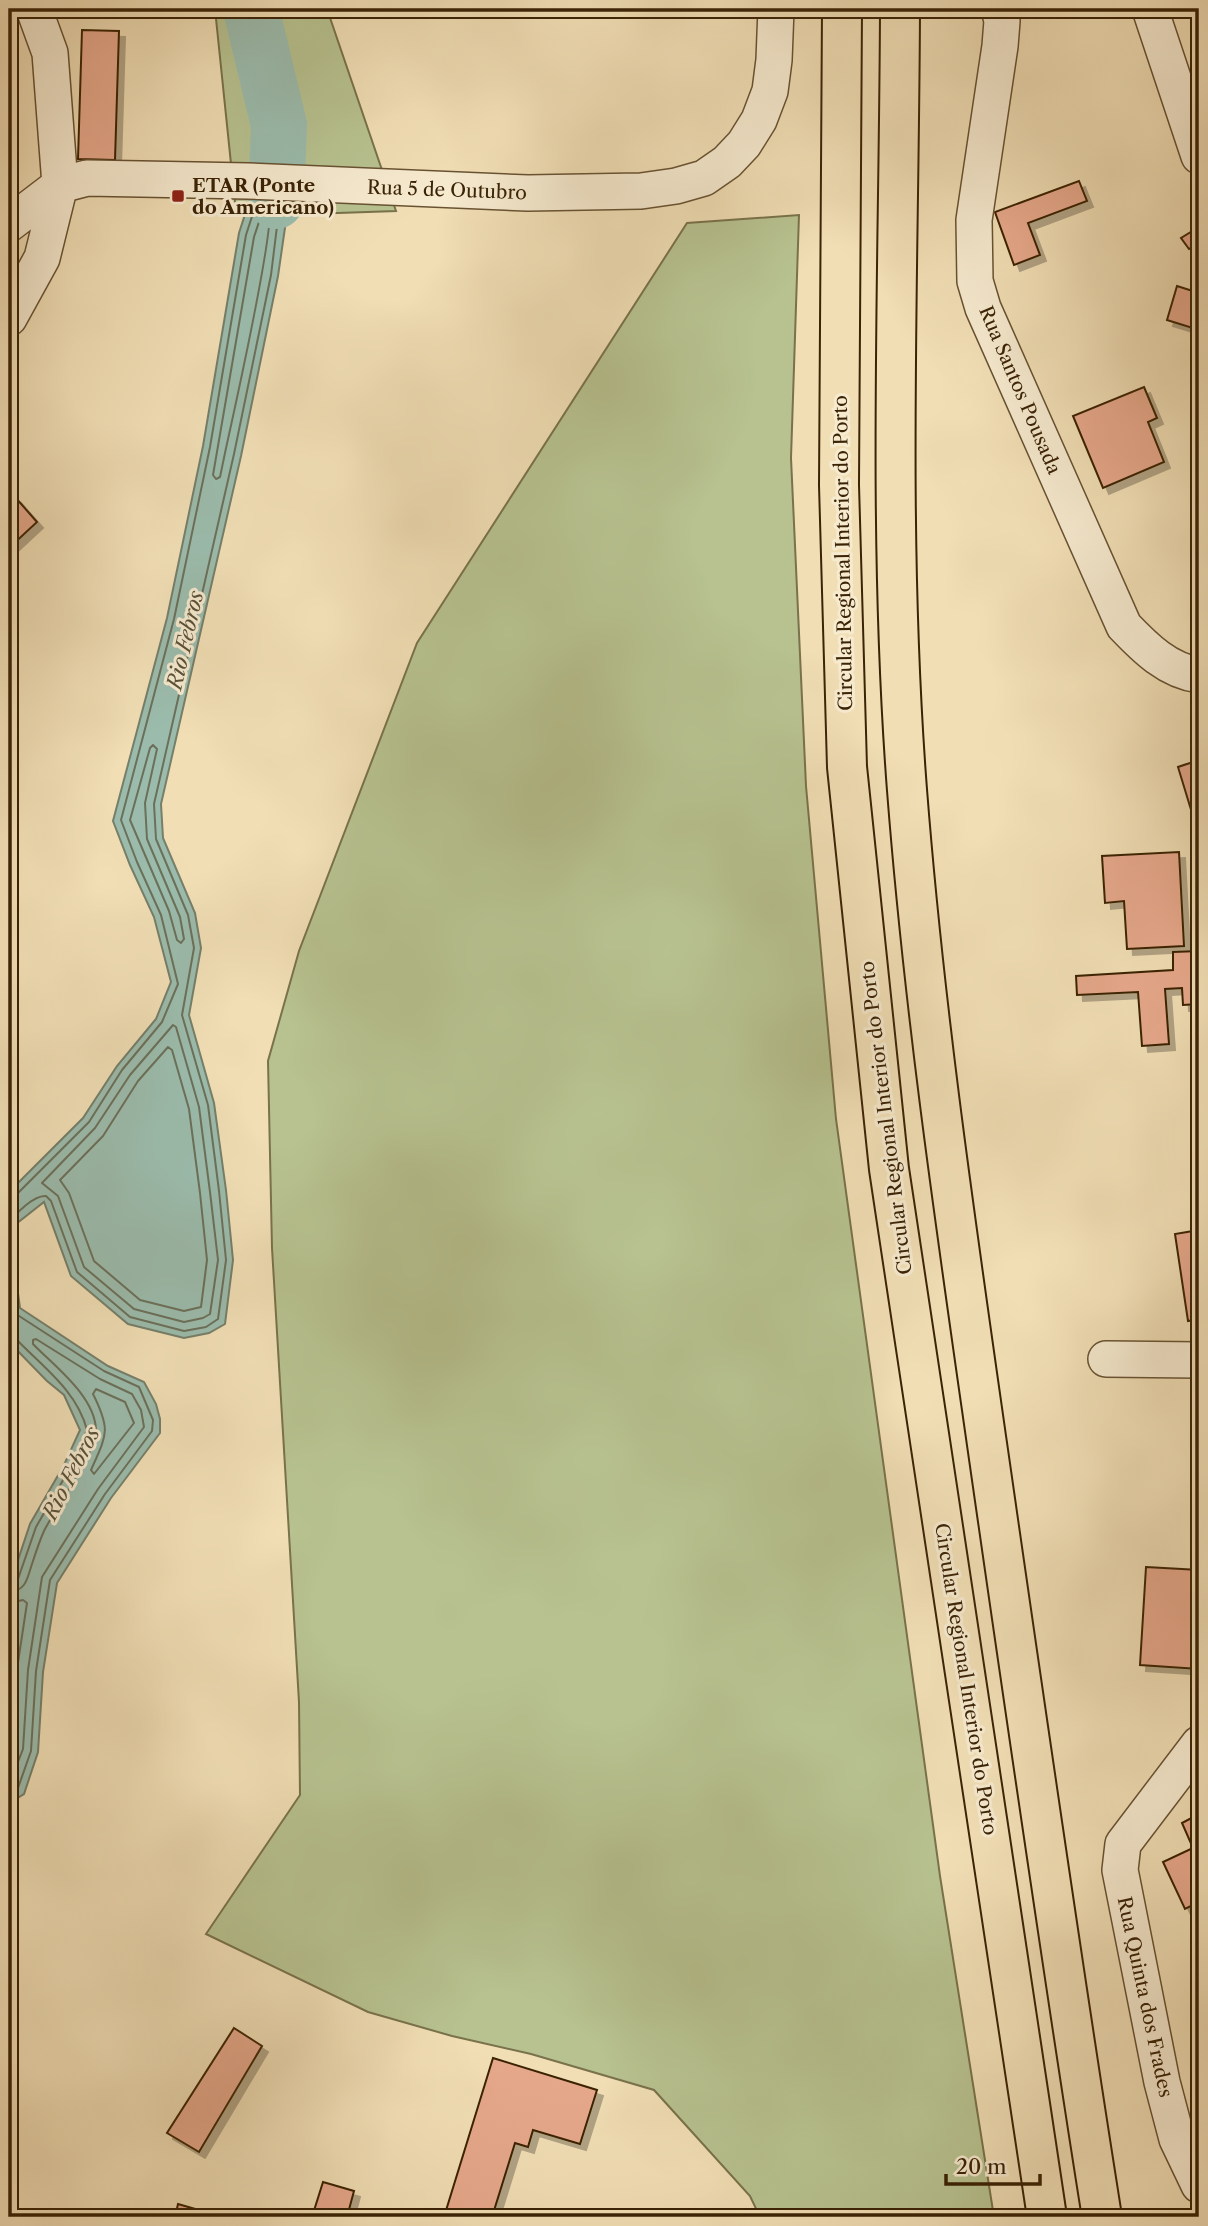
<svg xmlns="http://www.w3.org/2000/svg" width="1208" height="2226" font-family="'Libre Caslon Text',serif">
<defs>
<filter id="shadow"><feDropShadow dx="6" dy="6" stdDeviation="0" flood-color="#0004"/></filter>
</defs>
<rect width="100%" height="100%" fill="#f1deb5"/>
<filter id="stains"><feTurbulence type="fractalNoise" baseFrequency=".00286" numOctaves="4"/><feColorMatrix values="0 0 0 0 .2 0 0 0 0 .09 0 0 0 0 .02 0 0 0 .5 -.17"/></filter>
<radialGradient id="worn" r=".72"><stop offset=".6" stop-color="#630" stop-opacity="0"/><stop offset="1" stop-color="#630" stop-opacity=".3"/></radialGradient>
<!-- green -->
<path fill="#b7c290" stroke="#79724b" stroke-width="2" d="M215 9H327L396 211 279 215 236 212Z
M799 215 791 458 806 786 836 1119 940 1876 994 2217H760L750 2196 654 2090 531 2054 452 2036 368 2012 206 1934 300 1795 299 1702 272 1248 268 1061 299 951 417 643 687 223Z"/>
<!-- water -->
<path fill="#9bbcad" stroke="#757f6a" stroke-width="2" d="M279 125 286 135 287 214 278 276 241 456 161 804 163 838 195 913 201 948 189 1015 214 1103 226 1190 233 1260 225 1324 209 1333 184 1338 128 1324 71 1276 44 1202 16 1224 14 1264 20 1308 108 1366 144 1382 156 1404 160 1419V1433L111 1498 57 1583 43 1672 38 1752 24 1794 9 1803V1587L30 1524 64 1465 80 1430 64 1395 47 1381 9 1342V1192L83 1118 117 1066 156 1019 171 982 154 917 130 865 113 821 167 618 203 446 239 233 270 137Z"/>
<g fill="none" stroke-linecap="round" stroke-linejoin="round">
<!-- shore -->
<path stroke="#6b705a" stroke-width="2" d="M269 202C278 218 232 420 225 453L220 477 216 479 213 475 254 237 265 204Z
M153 745 157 749 145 803 147 839 180 917 184 939 181 943 177 940 169 911 130 820 150 748Z
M173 1025 176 1027 199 1107 210 1192 218 1260 210 1314 203 1318 184 1322 134 1309 84 1267 58 1196 42 1183 95 1128 130 1075Z
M168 1047 172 1050 189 1109 200 1193 207 1260 201 1307 184 1311 140 1300 94 1261 69 1193 60 1180 103 1136 138 1081Z
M9 1197 16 1195 89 1122 122 1070 162 1022 178 984 161 915 137 862 121 820 174 619 210 447 246 235 257 201
M9 1225C14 1214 34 1195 46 1196L51 1201 77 1272 130 1317 184 1331 206 1327 218 1319 226 1260 219 1191 208 1105 182 1015 194 948 188 915 156 839 154 804 234 454 271 275 280 202
M9 1278 16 1314 104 1371 139 1387 153 1420 152 1431 105 1494 50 1580 36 1671 31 1751 18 1788 9 1795
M9 1337 17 1340C43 1367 77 1391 87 1430L70 1468 36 1527 18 1579 14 1583H9
M96 1389 125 1402 134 1423 94 1474 91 1470C107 1434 111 1430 93 1394Z
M9 1592C25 1591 27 1580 31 1567 35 1555 39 1542 44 1531 55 1508 96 1453 96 1430 95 1396 54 1366 33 1344V1340L36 1339 100 1379 132 1394 141 1410 144 1427 98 1489 42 1577 28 1670 23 1749 9 1785
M9 1603 23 1600 27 1603 17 1669 12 1747 9 1757"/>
<!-- river -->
<path stroke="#9bbcad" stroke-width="56" d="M251 9 279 125 276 201"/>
</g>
<!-- building -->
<path fill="#e6a88b" stroke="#3b2306" stroke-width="2" filter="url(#shadow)" d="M82 30 119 31 115 160 78 159Z
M1079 181 1087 201 1028 223 1040 255 1014 265 995 212Z
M1199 227V243L1189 249 1181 238Z
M1177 286 1199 293V330L1167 320Z
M1144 387 1157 418 1148 422 1164 462 1103 488 1073 416Z
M15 497 37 522 9 548V503Z
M1199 760V836L1178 767Z
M1179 852 1184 946 1127 949 1124 901 1105 903 1102 856Z
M1199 951V1004L1183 1005 1182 988 1165 989 1169 1044 1142 1046 1138 992 1077 995 1076 976 1173 970V952Z
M1199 1230V1319L1188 1321 1175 1234Z
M1146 1567 1199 1570V1669L1140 1665Z
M1199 1814V1902L1185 1909 1163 1862 1193 1848 1182 1823Z
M234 2028 262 2046 199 2152 167 2133Z
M493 2058 597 2090 580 2144 533 2130 528 2147 515 2143 492 2217H444Z
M323 2182 354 2191 347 2217H312Z
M178 2204 223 2217H175Z"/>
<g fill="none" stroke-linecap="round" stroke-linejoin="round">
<defs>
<path id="minor" d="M999 9 1002 21 1000 46 974 220 975 281 983 308 1124 626C1145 648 1168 671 1199 675
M1150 9 1199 156
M9 224 60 185 87 178 248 181 528 193 641 191 676 186 704 178 727 162 744 144 759 120 770 91 774 60 776 9
M9 318 42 258 60 185 50 53 34 9
M1106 1359 1199 1360
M1199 1744 1123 1844 1120 1870 1162 2082 1177 2139 1199 2185"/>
<path id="highway" d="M842 9 839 485 847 767 889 1169 1047 2217
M900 9C899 269 887 531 907 790 924 1009 956 1227 987 1444 1024 1702 1061 1960 1102 2217"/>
</defs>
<!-- minor casing -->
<use href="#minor" stroke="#685232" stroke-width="38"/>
<!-- highway casing -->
<use href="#highway" stroke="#3b2306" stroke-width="42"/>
<!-- minor -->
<use href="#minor" stroke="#f6eacf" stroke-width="35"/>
<!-- highway -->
<use href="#highway" stroke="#f1deb5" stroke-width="38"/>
</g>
<!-- markers -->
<rect fill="#8f2418" stroke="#f6eacf" stroke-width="2.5" x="171" y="189" width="14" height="14" rx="3.5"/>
<g text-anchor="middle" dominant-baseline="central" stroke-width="6" stroke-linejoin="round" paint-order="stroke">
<!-- poi labels -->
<g font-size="19" font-weight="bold" fill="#3b2306" stroke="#f6eacf" text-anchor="start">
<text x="192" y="185">ETAR (Ponte<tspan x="192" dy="22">do Americano)</tspan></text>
</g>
<!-- street labels -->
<g font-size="19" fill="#3b2306" stroke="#f6eacf">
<text transform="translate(447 190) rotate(2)">Rua 5 de Outubro</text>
<text transform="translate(1020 390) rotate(67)">Rua Santos Pousada</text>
<text transform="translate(843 553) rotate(-91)">Circular Regional Interior do Porto</text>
<text transform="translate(886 1118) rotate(-97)">Circular Regional Interior do Porto</text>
<text transform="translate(966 1679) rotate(81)">Circular Regional Interior do Porto</text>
<text transform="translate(1145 1997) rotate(78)">Rua Quinta dos Frades</text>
</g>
<!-- water labels -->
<g font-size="21" font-style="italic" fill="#585138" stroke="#f6eacf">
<text transform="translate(185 640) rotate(-77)">Rio Febros</text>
<text transform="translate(71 1473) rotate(-63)">Rio Febros</text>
</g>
</g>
<!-- margin -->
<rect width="1208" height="2226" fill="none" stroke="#f1deb5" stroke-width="35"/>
<rect x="10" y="10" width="1187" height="2205" fill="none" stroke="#3b2306" stroke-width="3.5"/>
<rect x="18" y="18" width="1173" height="2191" fill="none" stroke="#3b2306" stroke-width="2"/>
<!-- scale -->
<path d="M946 2174v10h94v-10" fill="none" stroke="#3b2306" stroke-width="3.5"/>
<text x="956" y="2174" font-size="21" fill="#3b2306" stroke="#f6eacf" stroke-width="5" paint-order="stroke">20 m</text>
<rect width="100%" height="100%" filter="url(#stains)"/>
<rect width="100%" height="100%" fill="url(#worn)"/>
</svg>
